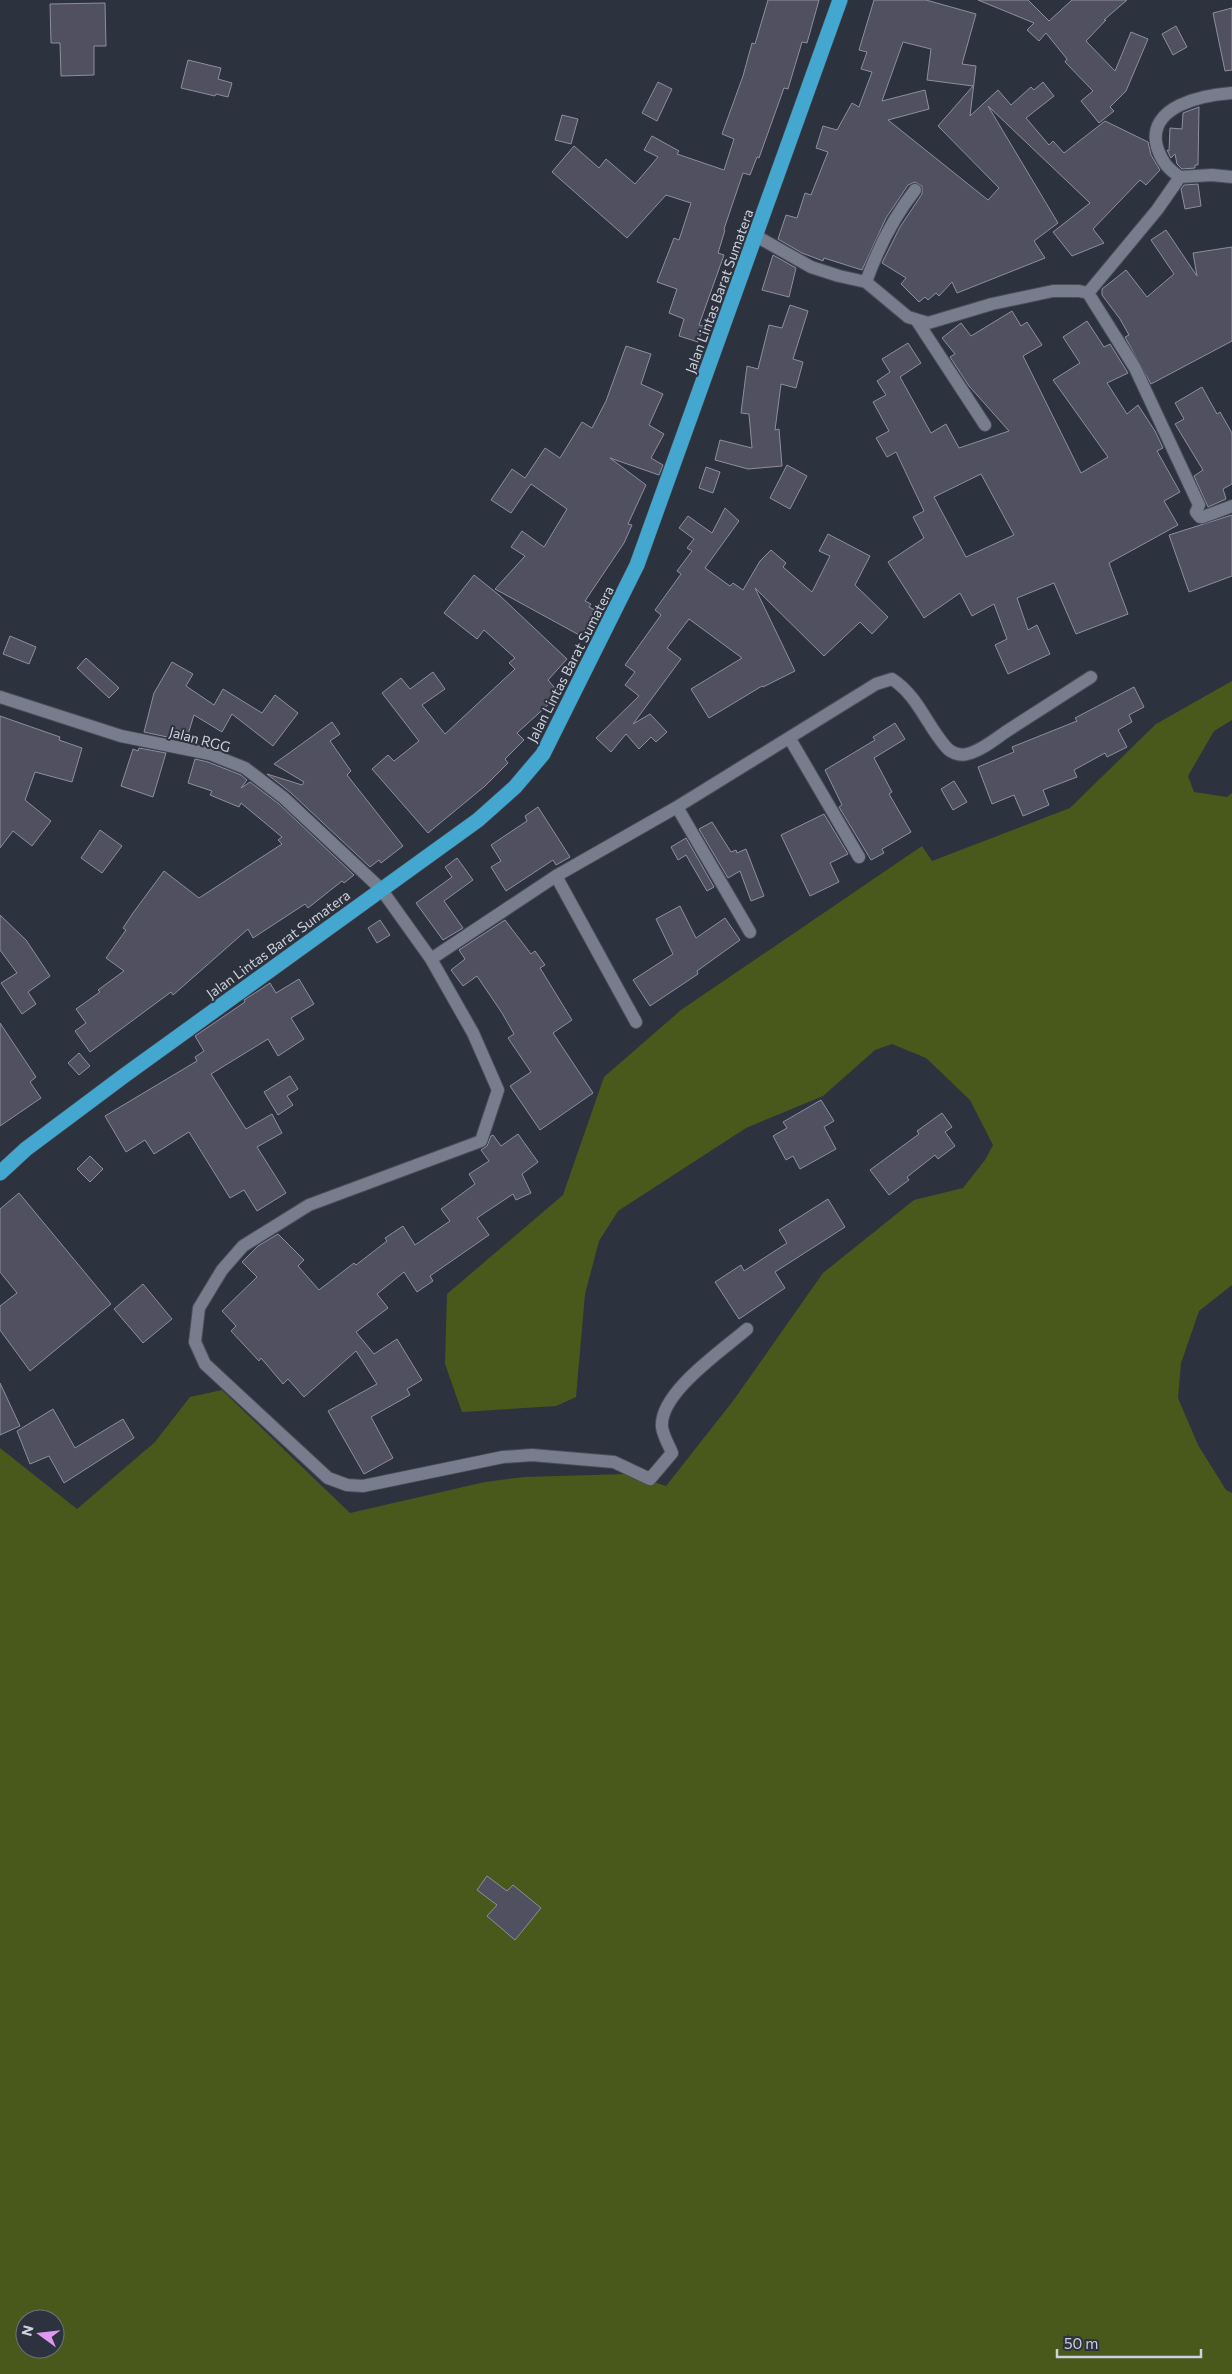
<svg xmlns="http://www.w3.org/2000/svg" width="1232" height="2374" font-family="Commissioner,sans-serif">
<rect width="100%" height="100%" fill="#2d323f"/>
<!-- green -->
<path fill="#49591c" fill-rule="evenodd" d="M1232 681V720L1214 731 1188 776 1194 792 1227 797 1232 793V1285L1199 1311 1181 1363 1178 1398 1198 1445 1226 1490 1232 1493V2374H0V1448L77 1509 155 1442 190 1397 222 1390 350 1513 485 1482 524 1477 628 1474 666 1486 733 1401 823 1273 914 1200 963 1188 985 1160 993 1145 970 1100 926 1058 892 1044 875 1050 823 1096 746 1128 618 1211 599 1241 585 1294 576 1397 556 1406 462 1412 445 1364 447 1294 563 1195 604 1077 681 1010 922 846 932 861 1070 808 1156 724ZM25 2319H55V2349H25Z"/>
<!-- building -->
<path fill="#505060" stroke="#8e8e9f" fill-rule="evenodd" d="M768 0H819L807 43 802 42 788 89 784 88 759 158 757 157 750 175 743 173 724 229 725 230 718 253 724 255 699 325 703 326 698 342 679 336 684 319 669 313 677 289 657 282 674 238 679 240 691 203 666 195 627 238 552 172 574 146 599 168 606 159 635 184 658 157 644 150 652 136 679 151 677 154 724 170 734 139 722 134 743 76 752 43 755 44Z
M874 0H926L976 14 962 64 976 66 970 116 998 90 1011 105 1031 87 1034 90 1043 82 1054 96 1026 118 1049 145 1053 141 1064 153 1105 121 1148 142 1151 155 1160 170 1146 185 1140 180 1093 229 1104 243 1072 256 1053 232 1090 203 988 106 1058 223 1034 241 1045 258 957 293 952 282 939 296 936 293 928 300 925 297 919 302 901 284 906 278 882 263 900 227 922 194V186L915 182 908 185 886 218 862 270 824 258 823 261 802 253 778 239 786 215 797 218 805 193 811 195 828 152 816 148 823 126 837 130 852 103 859 107 872 72 861 69 867 52 859 50ZM903 42 931 49 927 80 973 86 938 126 999 188 988 200 888 120 929 109 925 90 882 101Z
M978 0H1028L1049 21 1072 0H1127L1104 20H1106L1086 41 1115 71 1131 32 1148 39 1126 91 1110 107 1114 111 1099 123 1081 101 1093 91 1065 62 1067 59 1046 33 1039 41 1027 30 1034 23Z
M105 3 106 46H94V75L61 76 60 43H51L50 4Z
M1232 8V70L1225 71 1213 13Z
M1176 26 1187 47 1173 55 1162 34Z
M188 60 221 68 218 79 232 83 228 97 216 94 215 96 181 88Z
M658 82 672 89 657 121 642 113Z
M1199 107 1198 165H1195V168L1182 169 1177 164 1175 154 1171 158 1167 150 1169 151 1170 128 1182 129 1183 113Z
M562 115 578 119 571 144 555 140Z
M1198 184 1201 206 1185 209 1181 189 1184 185Z
M1166 230 1197 276 1193 253 1232 247V341L1151 384 1125 337 1129 335 1120 319 1102 295V289L1126 270 1147 297 1174 274 1151 240Z
M773 255 796 268 789 297 762 290Z
M790 305 808 311 793 359 803 362 796 388 781 384 775 430 779 429 782 466 748 469 715 460 720 440 752 448 749 414 741 413 747 366 758 369 769 325 782 328Z
M1012 311 1021 326 1027 322 1042 345 1023 356 1081 473 1108 457 1053 380 1080 363 1063 337 1087 321 1104 347 1110 344 1128 373 1107 383 1127 414 1138 405 1155 431 1163 448 1157 451 1180 492 1164 501 1178 525 1109 563 1128 614 1076 634 1054 583 1017 598 1028 630 1037 625 1050 654 1008 674 995 645 1007 639 994 604 972 616 960 593 924 618 888 562 924 538 913 517 924 511 896 452 887 457 876 438 889 431 873 402 886 395 877 381 890 372 882 359 908 343 921 363 900 377 931 433 946 424 959 448 1009 431 969 386 950 357 955 354 942 338 961 323 971 336ZM981 474 1014 535 966 557 934 497Z
M626 346 651 354 641 384 663 394 649 425 664 434 651 458 663 465 659 475 610 458 646 485 628 524 632 525 624 543 585 601 591 604 589 607 595 610 581 636 495 589 525 556 511 547 522 531 544 547 567 509 531 484 511 513 491 500 512 469 525 478 545 448 560 458 582 422 592 428 606 401Z
M1202 387 1217 414 1220 412 1232 433V484L1223 489 1226 499 1208 507 1194 476 1203 470 1175 424 1184 419 1175 403Z
M787 465 807 476 790 509 770 498Z
M706 467 720 472 713 493 699 488Z
M725 508 739 521 705 568 730 586 733 583 743 590 760 561 771 550 786 563 783 567 812 592 830 556 819 551 828 534 870 556 855 585 888 617 872 634 860 622 824 656 755 588 795 671 763 687 762 686 709 718 691 689 742 658 689 619 667 648 681 659 633 724 650 714 667 732 656 742 651 737 639 749 626 734 611 752 596 738 639 696 625 685 635 672 625 665 661 615 655 610 681 574 677 571 692 551 687 548 694 539 679 528 688 516 712 533Z
M1232 515V576L1189 592 1169 535Z
M474 575 499 595 567 659 548 680 560 694 517 733 524 740 505 759 508 763 485 786 428 833 372 769 388 755 394 761 419 741 382 693 401 678 410 689 433 672 445 689 422 705 445 734 515 669 509 663 515 658 484 630 477 639 444 613Z
M10 636 36 647 29 664 3 654Z
M86 658 119 688 109 698 77 668Z
M172 662 193 674 186 686 214 705 223 689 262 713 275 695 298 713 273 746 232 714 222 732 194 715 186 741 144 732 154 693Z
M1134 687 1144 707 1129 715 1132 722 1118 730 1127 747 1107 757 1105 753 1074 770 1077 777 1043 790 1049 805 1023 816 1014 795 992 804 978 767 1014 752 1012 747 1077 721 1075 718Z
M0 716 60 737 59 740 82 748 72 782 35 772 25 800 51 821 32 846 13 831 0 848Z
M332 722 340 734 330 741 351 771 347 775 403 846 381 863 379 860 370 867 290 792 267 774 302 785 304 782 274 764Z
M895 723 905 739 874 758 892 792 889 794 911 832 882 849 884 853 871 860 839 807 842 805 825 770 875 740 873 737Z
M139 748 166 753 153 797 121 786 133 749 138 751Z
M195 759 208 762 241 775 247 780 241 788 250 782 279 804 354 875 344 883 342 881 308 908 305 904 253 938 248 929 173 995 171 992 90 1052 75 1031 86 1023 76 1009 100 992 98 990 124 971 106 958 126 930 123 928 133 913 164 871 199 898 282 844 278 840 282 837 241 803 239 807 210 795 212 791 188 783Z
M954 781 967 802 953 810 941 789Z
M538 807 570 857 556 865 553 860 506 891 491 867 501 861 491 845 527 821 525 816Z
M824 814 848 854 830 863 839 882 810 896 781 835Z
M712 822 731 852 736 850 737 853 746 849 764 896 751 901 740 871 728 878 699 829Z
M100 830 122 846 102 873 81 858Z
M686 838 714 887 707 891 686 855 678 860 671 847Z
M457 858 473 880 444 901 463 928 443 940 416 903 452 877 445 867Z
M680 906 696 938 725 918 740 940 697 971 698 974 650 1006 633 980 673 954 656 919Z
M0 915 26 940 50 976 28 992 36 1004 22 1014 1 983 17 973 0 950Z
M380 920 390 935 377 943 368 928Z
M505 920 531 954 535 951 545 965 540 968 572 1020 553 1033 593 1093 540 1130 510 1086 531 1072 508 1038 514 1034 502 1013 477 976 463 986 451 970 465 959 459 950Z
M299 979 314 1004 291 1018 304 1039 278 1056 268 1039 211 1074 246 1129 272 1114 282 1133 257 1147 286 1193 257 1211 244 1190 230 1198 189 1132 154 1154 145 1140 126 1152 105 1116 197 1061 195 1057 204 1051 195 1036 245 1002 244 1000 258 991 270 983 276 993Z
M0 1023 36 1077 30 1082 41 1098 0 1126Z
M79 1053 90 1066 79 1075 68 1063Z
M290 1076 298 1089 287 1096 293 1105 278 1115 264 1092Z
M821 1100 834 1121 824 1127 836 1149 800 1169 793 1156 786 1160 773 1136 787 1128 783 1122Z
M942 1113 952 1127 945 1132 955 1146 938 1159 935 1155 907 1177 909 1180 889 1195 870 1170 919 1134 917 1131Z
M518 1134 538 1162 522 1174 531 1193 516 1200 513 1194 477 1218 489 1235 430 1276 433 1281 417 1292 404 1272 377 1294 388 1308 356 1332 374 1354 397 1339 422 1380 407 1389 410 1395 371 1417 393 1458 364 1474 328 1411 377 1384 356 1351 304 1397 288 1379 283 1384 261 1358 259 1361 231 1331 236 1326 222 1311 257 1277 242 1262 258 1246 278 1234 304 1260 298 1266 319 1290 354 1263 356 1265 387 1241 385 1238 403 1226 415 1245 450 1221 441 1209 475 1184 469 1174 489 1161 481 1150 487 1146 491 1136 493 1135 501 1146Z
M90 1156 103 1169 90 1182 77 1169Z
M19 1193 111 1304 30 1371 0 1330V1306L17 1293 0 1272V1209Z
M828 1199 845 1227 775 1272 785 1288 739 1319 715 1282 741 1265 744 1271 787 1243 779 1230Z
M143 1284 172 1319 143 1343 114 1309Z
M0 1383 20 1426 0 1435Z
M53 1409 75 1448 123 1419 134 1438 64 1483 49 1456 30 1464 17 1431Z
M487 1876 507 1891 513 1885 541 1908 515 1940 487 1916 497 1905 477 1890Z"/>
<g fill="none" stroke-linecap="round" stroke-linejoin="round">
<defs>
<path id="minor" d="M1180 177C1168 169 1162 162 1157 147 1146 106 1203 95 1232 93
M756 236 811 267 839 276 866 282 908 317 928 323 992 304 1053 291H1079L1088 293 1135 368 1199 505 1196 512 1200 517H1203L1232 506
M866 282C878 248 893 218 915 190
M1088 293 1157 210 1180 177 1212 175 1232 177
M917 321 985 425
M0 697 121 736 210 754 245 768 284 798 381 889 431 959 473 1033 498 1090 481 1141 309 1205 243 1246 222 1270 199 1308 195 1342 205 1364 328 1478 347 1485 363 1486 503 1457 532 1455 614 1462 650 1479 672 1453C669 1445 663 1436 662 1427 659 1393 723 1350 747 1329
M790 739 859 857
M677 807 750 932
M556 876 636 1022
M431 959 556 876 677 807 876 684 892 679C918 696 926 724 946 747 951 753 960 756 967 754 981 751 995 739 1007 731 1035 713 1063 695 1091 677"/>
<path id="highway" d="M0 1173 26 1149 125 1075 478 820 515 787 543 754 637 565 840 0"/>
</defs>
<!-- minor casing -->
<use href="#minor" stroke="#494d58" stroke-width="14"/>
<!-- highway casing -->
<use href="#highway" stroke="#494d58" stroke-width="16"/>
<!-- minor -->
<use href="#minor" stroke="#787d8d" stroke-width="12"/>
<!-- highway -->
<use href="#highway" stroke="#43a7d0" stroke-width="15"/>
</g>
<g text-anchor="middle" dominant-baseline="central" stroke-width="4" stroke-linejoin="round" paint-order="stroke">
<!-- street labels -->
<g font-size="14" fill="#ced1da" stroke="#2d323f">
<text transform="translate(719 291) rotate(-70)">Jalan Lintas Barat Sumatera</text>
<text transform="translate(570 664) rotate(-63)">Jalan Lintas Barat Sumatera</text>
<text transform="translate(200 739) rotate(15)">Jalan RGG</text>
<text transform="translate(278 944) rotate(-36)">Jalan Lintas Barat Sumatera</text>
</g>
</g>
<!-- north arrow -->
<g transform="translate(40 2334) rotate(285)"><circle r="24" fill="#2d323f" stroke="#6d727d"/>
<path d="M0-4L9 19L0 12L-9 19Z" fill="#df98f2"/>
<text y="-8" font-size="14" font-weight="bold" text-anchor="middle" fill="#ced1da">N</text>
</g>
<!-- scale -->
<path d="M1057 2349v8h144v-8" fill="none" stroke="#ced1da" stroke-width="2.5"/>
<text x="1064" y="2349" font-size="15" fill="#ced1da" stroke="#2d323f" stroke-width="4" paint-order="stroke">50 m</text>
</svg>
